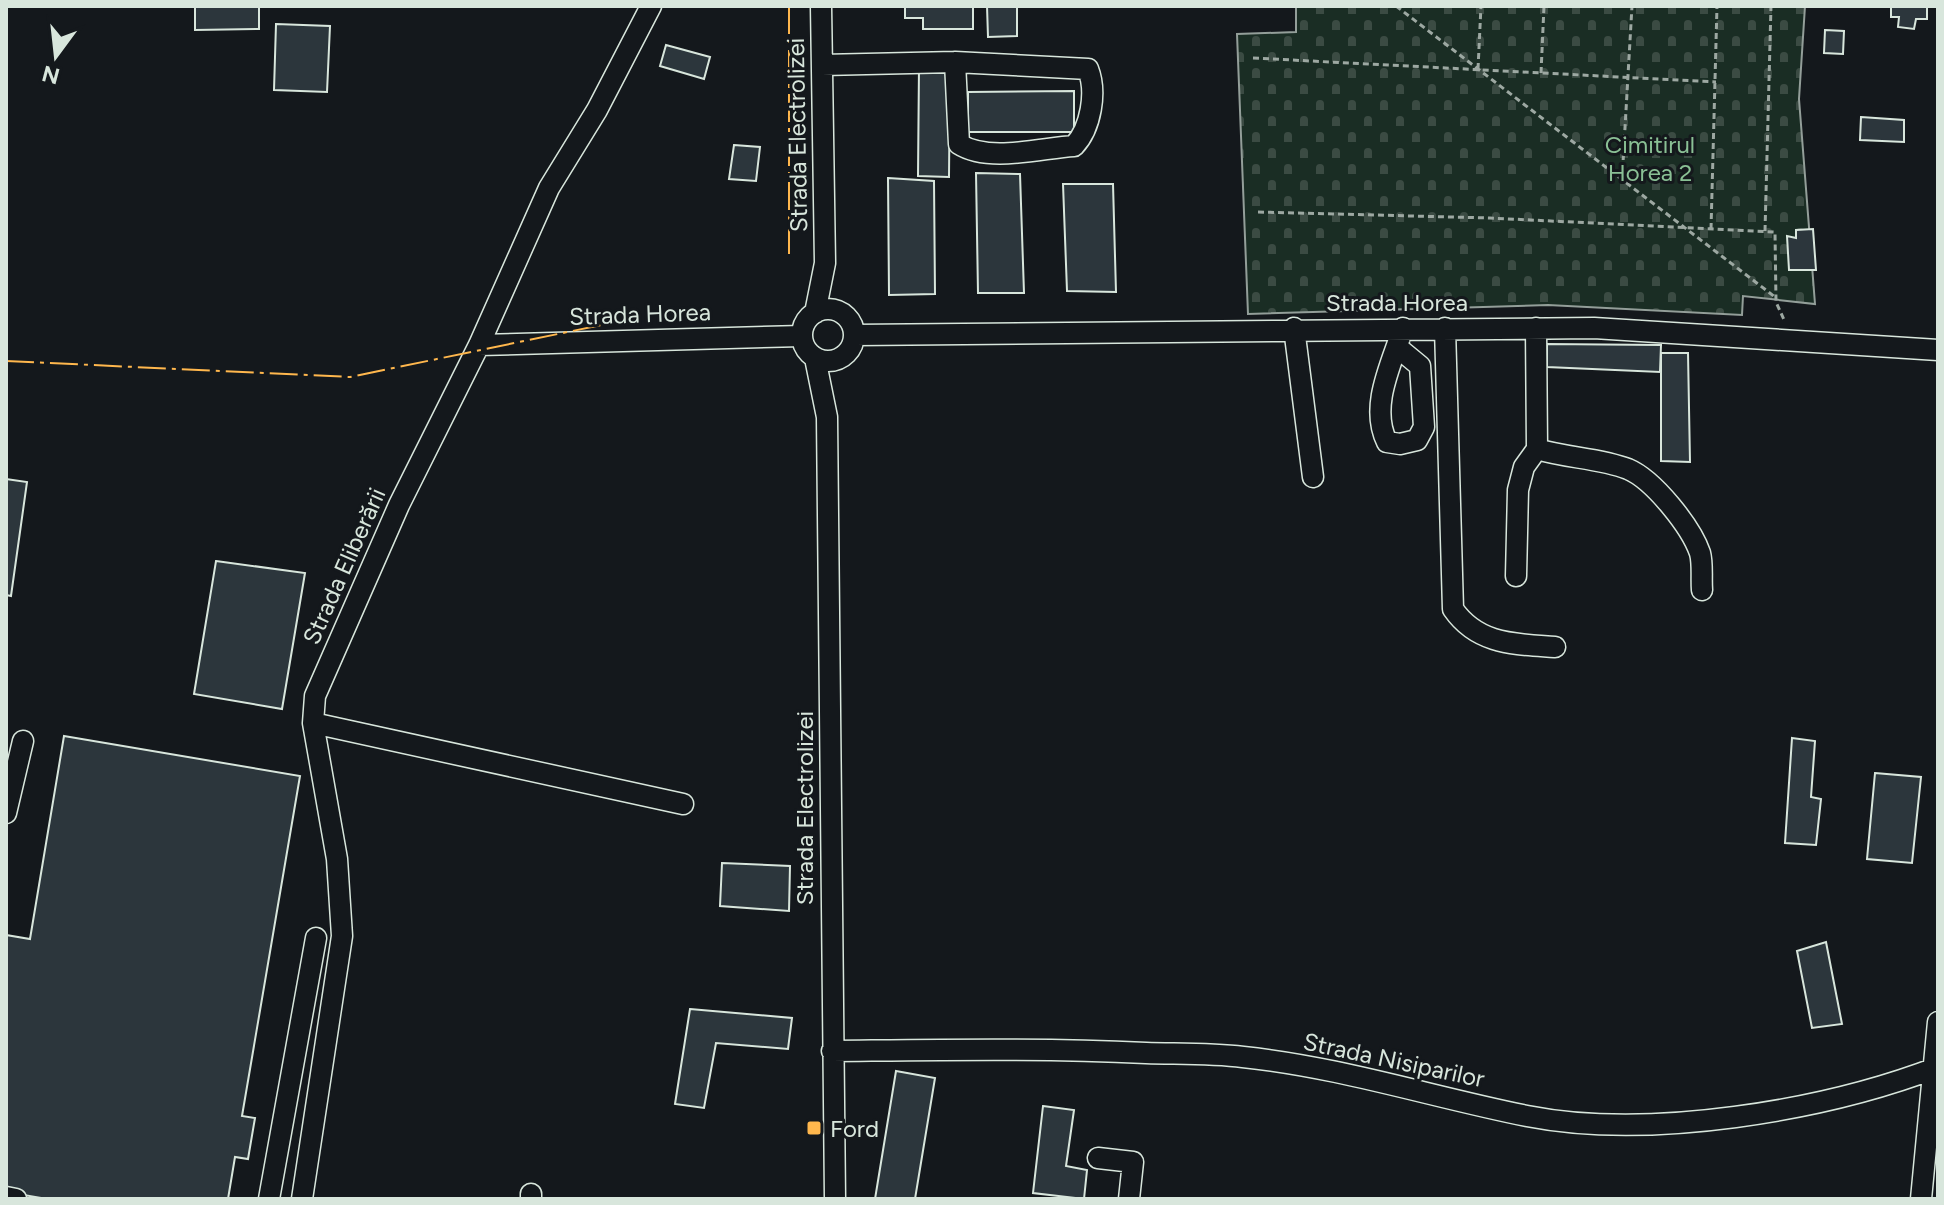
<svg xmlns="http://www.w3.org/2000/svg" width="1944" height="1205" font-family="Figtree,sans-serif">
<defs>
<pattern id="cemetery-stones" width="16" height="16" patternUnits="userSpaceOnUse" patternTransform="scale(2)"><rect width="16" height="16" fill="#1a2d24"/><path d="M2 7V4a2 2 0 0 1 4 0v3zM10 15v-3a2 2 0 0 1 4 0v3z" fill="#3b4b43"/></pattern>
</defs>
<rect width="100%" height="100%" fill="#14181c"/>
<!-- cemetery -->
<path fill="url(#cemetery-stones)" stroke="#939e99" stroke-width="2" d="M1296 6H1805L1799 99 1815 304 1743 296 1742 315 1548 305 1248 314 1237 34 1296 32Z"/>
<!-- building -->
<path fill="#2c363c" stroke="#d8e6dc" stroke-width="2" d="M195 6H259V29L195 30Z
M905 6H973V29H923V18H905Z
M987 6H1017V36L988 37Z
M1891 6H1927V19H1916L1914 29 1898 27 1899 17H1891Z
M276 24 330 26 327 92 274 90Z
M1825 30 1844 31 1843 54 1824 53Z
M666 45 710 57 704 79 660 66Z
M919 66 950 67 949 177 918 176Z
M1074 91V132H968V92Z
M1861 117 1904 120V142L1860 140Z
M734 145 760 147 756 181 729 179Z
M976 173 1020 174 1024 293H978Z
M888 178 934 181 935 294 889 295Z
M1063 184H1113L1116 292 1067 291Z
M1813 229 1816 270H1789L1787 236 1796 238V230Z
M1547 344 1661 345 1660 372 1547 367Z
M1661 353H1688L1690 462 1661 461Z
M6 479 27 482 11 596 6 595Z
M216 561 305 573 282 709 194 694Z
M64 736 300 776 242 1116 255 1118 248 1159 235 1157 228 1199H47L6 1192V935L30 939Z
M1792 738 1815 741 1811 797 1821 799 1816 845 1785 843Z
M1875 773 1921 777 1912 863 1867 859Z
M722 863 790 866 789 911 720 906Z
M1826 942 1842 1024 1812 1028 1797 951Z
M690 1009 792 1018 788 1049 716 1043 704 1108 675 1104Z
M896 1071 935 1078 915 1199H875Z
M1043 1106 1074 1110 1066 1166 1087 1170 1084 1199 1033 1193Z"/>
<g fill="none" stroke-linecap="round" stroke-linejoin="round">
<defs>
<path id="minor" d="M822 65 955 62 1088 69C1097 92 1091 128 1074 146 1041 148 989 163 959 144L955 62
M802 335a26 26 0 1 1 52 0a26 26 0 1 1-52 0Z
M815 313 825 263 821 6
M1294 328 1313 477
M1445 328 1453 609C1478 645 1515 644 1555 647
M855 335 1594 328 1938 350
M479 345 802 336
M1397 347 1420 366 1424 427 1417 440 1400 444 1387 442C1369 406 1392 363 1403 328
M815 358 827 417 835 1199
M1537 449C1566 458 1600 458 1628 469 1654 480 1691 527 1700 553 1703 564 1701 579 1702 590
M1516 576 1518 490 1524 467 1537 449 1536 328
M313 723 683 804
M6 813 23 741
M832 1051C937 1050 1041 1048 1146 1053 1178 1054 1211 1053 1243 1057 1340 1067 1432 1097 1527 1116 1649 1140 1823 1111 1938 1067
M1098 1158 1133 1162 1129 1199
M531 1194V1199
M6 1197 16 1199
M269 1199 316 938
M302 1199 342 936 337 859 313 723 315 696 399 505 479 345 549 188 597 110 651 6
M1921 1199 1938 1022"/>
</defs>
<!-- minor casing -->
<use href="#minor" stroke="#d8e6dc" stroke-width="23"/>
<!-- path -->
<path stroke="#9da8a2" stroke-width="3" stroke-dasharray="6 4" stroke-linecap="butt" d="M1396 6 1775 297
M1253 58 1716 82
M1478 69 1481 6
M1541 73 1544 6
M1622 180 1632 6
M1258 212 1490 218 1775 232 1776 302 1785 322
M1711 229 1717 6
M1765 231 1771 6"/>
<!-- minor -->
<use href="#minor" stroke="#14181c" stroke-width="20"/>
<!-- power -->
<path stroke="#ffb74d" stroke-width="2" stroke-dasharray="28 6 4 6" stroke-linecap="butt" d="M789 6V258
M6 361 350 377 640 317"/>
</g>
<!-- markers -->
<rect fill="#ffb74d" stroke="#14181c" stroke-width="3" x="806" y="1120" width="16" height="16" rx="4"/>
<g text-anchor="middle" dominant-baseline="central" stroke-width="6" stroke-linejoin="round" paint-order="stroke">
<!-- street labels -->
<g font-size="24" fill="#d8e6dc" stroke="#14181c">
<text transform="translate(797 135) rotate(-91)">Strada Electrolizei</text>
<text x="1397" y="302">Strada Horea</text>
<text transform="translate(640 314) rotate(-2)">Strada Horea</text>
<text transform="translate(344 566) rotate(-66)">Strada Eliberării</text>
<text transform="translate(804 808) rotate(-90)">Strada Electrolizei</text>
<text transform="translate(1394 1060) rotate(12)">Strada Nisiparilor</text>
</g>
<!-- park labels -->
<g font-size="24" fill="#8ac095" stroke="#14181c">
<text x="1650" y="144">Cimitirul<tspan x="1650" dy="28">Horea 2</tspan></text>
</g>
<!-- poi labels -->
<g font-size="24" fill="#d8e6dc" stroke="#14181c" text-anchor="start">
<text x="830" y="1128">Ford</text>
</g>
</g>
<!-- border -->
<rect width="1944" height="1205" fill="none" stroke="#d8e6dc" stroke-width="16"/>
<!-- north arrow -->
<g transform="translate(56 56) rotate(195)" stroke="#14181c" stroke-width="6" paint-order="stroke">
<path d="M0-6L14 30L0 20L-14 30Z" fill="#d8e6dc"/>
<text y="-12" font-size="22" font-weight="bold" text-anchor="middle" fill="#d8e6dc">N</text>
</g>
</svg>
